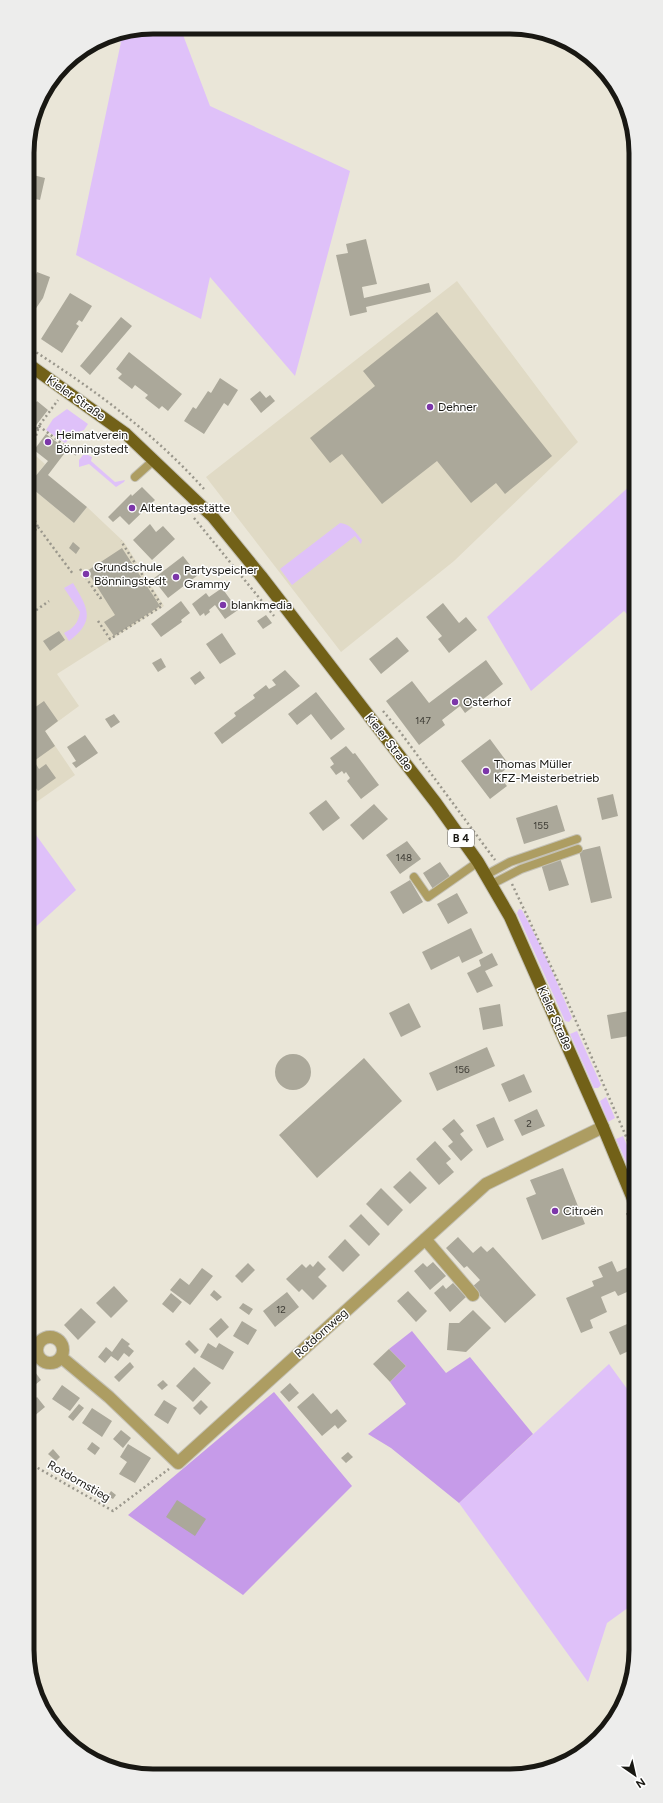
<svg xmlns="http://www.w3.org/2000/svg" width="663" height="1803" font-family="Figtree,sans-serif">
<rect width="100%" height="100%" fill="#eae6d8"/>
<!-- built -->
<path fill="#e0dac5" d="M457 281 578 442 454 561 341 652 206 477Z
M28 449 45 464 28 485Z
M28 485 74 523 87 507 124 542 164 606 57 674 79 706 45 731 75 775 28 808Z"/>
<!-- green -->
<path fill="#dfc1f9" d="M153 27H180L210 106 350 171 295 376 210 277 201 319 76 255 121 42 105 36Z
M67 409 88 424 84 430 78 432 65 443 46 430 53 419Z
M83 455H88L92 457 91 461 115 482 125 480 124 482 116 487 89 464 79 467V460Z
M634 482V621L624 611 531 691 487 617Z
M340 523C351 524 355 532 362 540L361 544 355 536 292 585 280 569Z
M73 583C88 608 96 621 69 641L64 633C74 628 78 623 80 612L64 588Z
M28 824 76 890 28 934Z
M519 909 522 910C541 945 557 981 572 1018L569 1022 565 1021 517 913Z
M577 1031 601 1085 598 1088H594L570 1034Z
M606 1097 615 1118 608 1122 600 1101Z
M623 1136 635 1164V1168L630 1171 616 1139Z
M609 1364 633 1397 635 1434 636 1602 607 1623 588 1682 459 1503Z"/>
<!-- forest -->
<path fill="#c69be9" d="M412 1331 446 1373 470 1357 533 1434 459 1503 391 1448 368 1434 406 1404 390 1382 406 1366 389 1349Z
M274 1392 352 1486 243 1595 128 1515Z"/>
<!-- building -->
<path fill="#aba89a" d="M27 170 34 171 33 175 45 178 40 200 27 197Z
M366 239 377 284 362 287 364 298 429 283 431 292 366 307 367 312 350 316 336 255 348 253 346 244Z
M37 272 50 277 43 298 28 320V294Z
M70 293 92 306 82 322 79 320 76 324 79 326 62 353 41 339Z
M437 312 552 456 505 494 496 483 471 503 437 461 382 504 342 454 330 463 310 438 375 386 363 371Z
M121 317 132 326 90 375 80 366Z
M129 352 182 394 168 411 162 406 159 409 145 398 148 395 135 385 132 389 118 378 122 374 116 369Z
M220 378 238 390 228 406 224 403 204 434 184 421 193 407 196 409 208 391 211 393Z
M260 391 266 398 270 395 275 401 261 413 250 399Z
M37 401 48 410 30 433 28 432V414Z
M46 434 67 450 48 475 87 507 74 523 28 485 48 461 34 450Z
M142 487 155 500 129 525 120 516 113 522 108 517 131 494 132 496Z
M150 524 156 532 163 526 175 539 152 560 133 540Z
M73 542 80 548 76 554 69 548Z
M122 548 160 606 114 636 104 622 115 615 87 571Z
M183 556 198 575 168 598 153 579Z
M222 588 238 610 225 619 215 605 209 610 210 612 205 616 204 613 200 616 192 604 206 593 209 597Z
M181 601 190 613 181 620 182 622 161 637 151 624Z
M443 603 459 623 466 617 477 630 449 653 438 639 442 636 426 617Z
M266 615 272 623 263 629 257 621Z
M59 631 65 640 50 651 43 641Z
M222 633 236 654 220 664 206 644Z
M397 637 409 651 381 674 369 659Z
M161 658 166 667 158 672 152 663Z
M486 660 503 684 465 713 460 706 442 720 445 725 419 745 386 701 412 681 429 703Z
M285 670 300 686 222 744 214 733 236 716 234 713 255 698 253 695 266 685 269 689 276 685 272 680Z
M200 671 205 678 195 685 190 678Z
M316 692 345 729 331 740 311 714 297 725 288 714Z
M28 699 34 708 44 701 58 721 45 731 55 746 34 761 39 769 46 764 56 778 38 791 33 784 28 787Z
M114 714 120 722 111 728 105 719Z
M85 735 98 753 76 768 72 763 76 761 67 747Z
M490 739 510 766 498 775 507 786 490 799 461 761Z
M346 746 353 754 355 753 379 785 361 799 347 781 350 778 346 772 344 774 342 771 336 775 330 767 334 764 330 758Z
M613 794 618 816 602 820 597 798Z
M326 800 340 818 323 831 309 813Z
M374 804 388 819 363 840 350 825Z
M557 805 565 831 524 844 516 818Z
M407 841 421 859 400 874 386 855Z
M600 846 612 898 591 903 579 851Z
M560 858 569 885 549 891 541 864Z
M440 862 451 878 433 889 423 873Z
M410 880 423 902 403 914 390 892Z
M457 893 468 913 448 924 437 904Z
M471 928 483 953 462 963 459 956 431 970 422 952Z
M492 953 498 965 485 971 493 986 477 993 467 973 481 966 479 960Z
M409 1003 421 1027 401 1037 389 1013Z
M500 1004 503 1026 483 1030 479 1008Z
M635 1010V1035L611 1039 607 1015Z
M487 1047 495 1066 437 1091 429 1073Z
M275 1072a18 18 0 1 1 36 0a18 18 0 1 1-36 0Z
M635 1054V1075L627 1057Z
M364 1058 402 1101 317 1178 279 1135Z
M524 1074 532 1092 509 1102 501 1084Z
M635 1093V1106L631 1095Z
M537 1109 545 1126 522 1136 514 1120Z
M494 1117 504 1140 487 1148 476 1125Z
M454 1119 464 1131 460 1134 473 1150 461 1161 448 1146 453 1142 442 1129Z
M435 1141 451 1159 446 1163 454 1172 439 1185 416 1159Z
M563 1168 585 1224 542 1240 526 1198 536 1194 530 1180Z
M410 1171 427 1188 410 1204 393 1187Z
M381 1188 403 1210 388 1226 366 1204Z
M361 1214 380 1234 369 1246 349 1226Z
M458 1237 473 1253 481 1246 487 1252 493 1247 536 1295 505 1323 472 1287 480 1280 467 1266 464 1268 446 1248Z
M345 1239 360 1255 343 1272 328 1257Z
M318 1261 326 1269 318 1277 327 1286 313 1300 302 1289 299 1292 286 1279 302 1264 306 1268 310 1264 313 1267Z
M612 1261 617 1272 635 1264V1298L630 1300 627 1292 618 1296 615 1291 601 1297 607 1312 590 1320 593 1328 581 1333 566 1298 594 1286 592 1281 603 1277 598 1267Z
M433 1262 446 1276 430 1290 414 1271 423 1263 427 1267Z
M248 1263 255 1270 242 1283 235 1276Z
M202 1268 213 1276 190 1305 170 1290 180 1278 189 1285Z
M453 1283 466 1297 450 1312 434 1293 443 1285 446 1289Z
M114 1286 128 1301 111 1318 96 1303Z
M214 1290 222 1297 217 1301 210 1295Z
M408 1291 427 1311 416 1322 397 1301Z
M287 1292 299 1307 275 1327 263 1311Z
M171 1293 182 1302 173 1313 162 1304Z
M243 1303 253 1309 249 1315 239 1308Z
M81 1308 96 1322 78 1340 64 1325Z
M473 1310 491 1328 466 1352 447 1350 449 1323H459Z
M221 1318 229 1327 217 1338 209 1329Z
M242 1321 257 1330 248 1345 233 1336Z
M634 1321 635 1325V1348L620 1355 609 1332Z
M122 1338 130 1344 128 1346 134 1351 129 1357 124 1353 118 1361 111 1356 105 1363 98 1357 106 1347 112 1352Z
M189 1340 199 1350 195 1354 185 1344Z
M208 1343 216 1348 219 1343 234 1352 223 1370 200 1357Z
M389 1349 406 1366 390 1382 373 1364Z
M130 1362 134 1367 119 1382 114 1377Z
M194 1367 211 1383 193 1402 176 1386Z
M29 1371 32 1374 35 1372 41 1380 30 1389 34 1393 29 1397Z
M163 1380 168 1385 162 1390 157 1385Z
M290 1383 299 1393 289 1402 280 1392Z
M62 1385 80 1398 70 1411 52 1399Z
M313 1393 331 1414 337 1409 347 1421 338 1429 335 1425 322 1436 297 1407Z
M37 1397 45 1407 33 1417 29 1412V1404Z
M164 1400 177 1408 168 1424 154 1415Z
M201 1400 208 1407 200 1415 193 1408Z
M79 1404 84 1408 73 1421 68 1417Z
M92 1408 112 1421 102 1437 82 1423Z
M121 1430 131 1438 123 1448 113 1439Z
M92 1442 100 1448 95 1455 87 1449Z
M128 1444 151 1458 135 1483 119 1474 127 1462 120 1457Z
M53 1449 60 1457 56 1461 48 1454Z
M348 1452 353 1457 346 1463 341 1458Z
M111 1491 116 1495 113 1499 108 1496Z
M177 1500 206 1519 195 1536 166 1517Z"/>
<g fill="none" stroke-linecap="round" stroke-linejoin="round">
<defs>
<path id="lane" d="M135 477 154 460
M486 875 510 862 577 839
M414 877 428 897 478 862
M492 884 521 869 578 849"/>
<path id="street" d="M425 1239 473 1295
M37 1350a13 13 0 1 1 26 0a13 13 0 1 1-26 0Z
M61 1357 109 1397 178 1463 486 1184 603 1127"/>
<path id="primary" d="M28 364 126 434 213 517 261 576 436 803 478 862 510 917 603 1127 635 1204"/>
</defs>
<!-- lane casing -->
<use href="#lane" stroke="#c4c1b5" stroke-width="10"/>
<!-- street casing -->
<use href="#street" stroke="#c4c1b5" stroke-width="14"/>
<!-- primary casing -->
<use href="#primary" stroke="#c4c1b5" stroke-width="14"/>
<!-- path -->
<path stroke="#9a978c" stroke-width="2.5" stroke-dasharray="2 3" stroke-linecap="butt" d="M28 347C92 388 153 432 204 489
M28 441 58 400
M28 484 33 472 32 449 39 426 78 456
M28 507 38 527 28 538
M194 518 274 616
M38 527 73 574
M80 569 100 598 103 597
M28 616 49 601
M98 621 110 639 162 606 121 541
M383 711 398 729 495 860
M512 884 565 996 635 1157
M627 1213 635 1231
M29 1463 113 1511 169 1469"/>
<!-- lane -->
<use href="#lane" stroke="#ad9d62" stroke-width="8"/>
<!-- street -->
<use href="#street" stroke="#ad9d62" stroke-width="12"/>
<!-- primary -->
<use href="#primary" stroke="#726118" stroke-width="12"/>
</g>
<!-- markers -->
<g fill="#7c36a9" stroke="#fff" stroke-width="1.5">
<circle cx="430" cy="407" r="4"/>
<circle cx="48" cy="442" r="4"/>
<circle cx="132" cy="508" r="4"/>
<circle cx="86" cy="574" r="4"/>
<circle cx="176" cy="577" r="4"/>
<circle cx="223" cy="605" r="4"/>
<circle cx="455" cy="702" r="4"/>
<circle cx="486" cy="771" r="4"/>
<circle cx="555" cy="1211" r="4"/>
</g>
<g text-anchor="middle" dominant-baseline="central" stroke-width="3" stroke-linejoin="round" paint-order="stroke">
<!-- number labels -->
<g font-size="10" fill="#3e3c35">
<text x="423" y="720">147</text>
<text x="541" y="825">155</text>
<text x="404" y="857">148</text>
<text x="462" y="1069">156</text>
<text x="529" y="1123">2</text>
<text x="281" y="1309">12</text>
</g>
<!-- shield labels -->
<rect fill="#fff" stroke="#5e5d5a" stroke-width="1" x="448" y="829" width="26" height="18" rx="3"/>
<g font-size="11" font-weight="bold" fill="#191813">
<text x="461" y="838">B 4</text>
</g>
<!-- street labels -->
<g font-size="12" fill="#191813" stroke="#fff">
<text transform="translate(76 398) rotate(35)">Kieler Straße</text>
<text transform="translate(389 742) rotate(52)">Kieler Straße</text>
<text transform="translate(555 1018) rotate(66)">Kieler Straße</text>
<text transform="translate(321 1333) rotate(-42)">Rotdornweg</text>
<text transform="translate(79 1481) rotate(30)">Rotdornstieg</text>
</g>
<!-- poi labels -->
<g font-size="12" fill="#191813" stroke="#fff" text-anchor="start">
<text x="438" y="407">Dehner</text>
<text x="56" y="435">Heimatverein<tspan x="56" dy="14">Bönningstedt</tspan></text>
<text x="140" y="508">Altentagesstätte</text>
<text x="94" y="567">Grundschule<tspan x="94" dy="14">Bönningstedt</tspan></text>
<text x="184" y="570">Partyspeicher<tspan x="184" dy="14">Grammy</tspan></text>
<text x="231" y="605">blankmedia</text>
<text x="463" y="702">Osterhof</text>
<text x="494" y="764">Thomas Müller<tspan x="494" dy="14">KFZ-Meisterbetrieb</tspan></text>
<text x="563" y="1211">Citroën</text>
</g>
</g>
<!-- crop -->
<path d="M0 0H663V1803H0ZM153 34H510A119 119 0 0 1 629 153V1650A119 119 0 0 1 510 1769H153A119 119 0 0 1 34 1650V153A119 119 0 0 1 153 34Z" fill="#ededec" fill-rule="evenodd"/>
<path fill="none" stroke="#191813" stroke-width="5" d="M153 34H510A119 119 0 0 1 629 153V1650A119 119 0 0 1 510 1769H153A119 119 0 0 1 34 1650V153A119 119 0 0 1 153 34Z"/>
<!-- north arrow -->
<g transform="translate(635 1775) rotate(146)" stroke="#ffffff" stroke-width="3" paint-order="stroke">
<path d="M0-3L7 15L0 10L-7 15Z" fill="#191813"/>
<text y="-6" font-size="11" font-weight="bold" text-anchor="middle" fill="#191813">N</text>
</g>
</svg>
